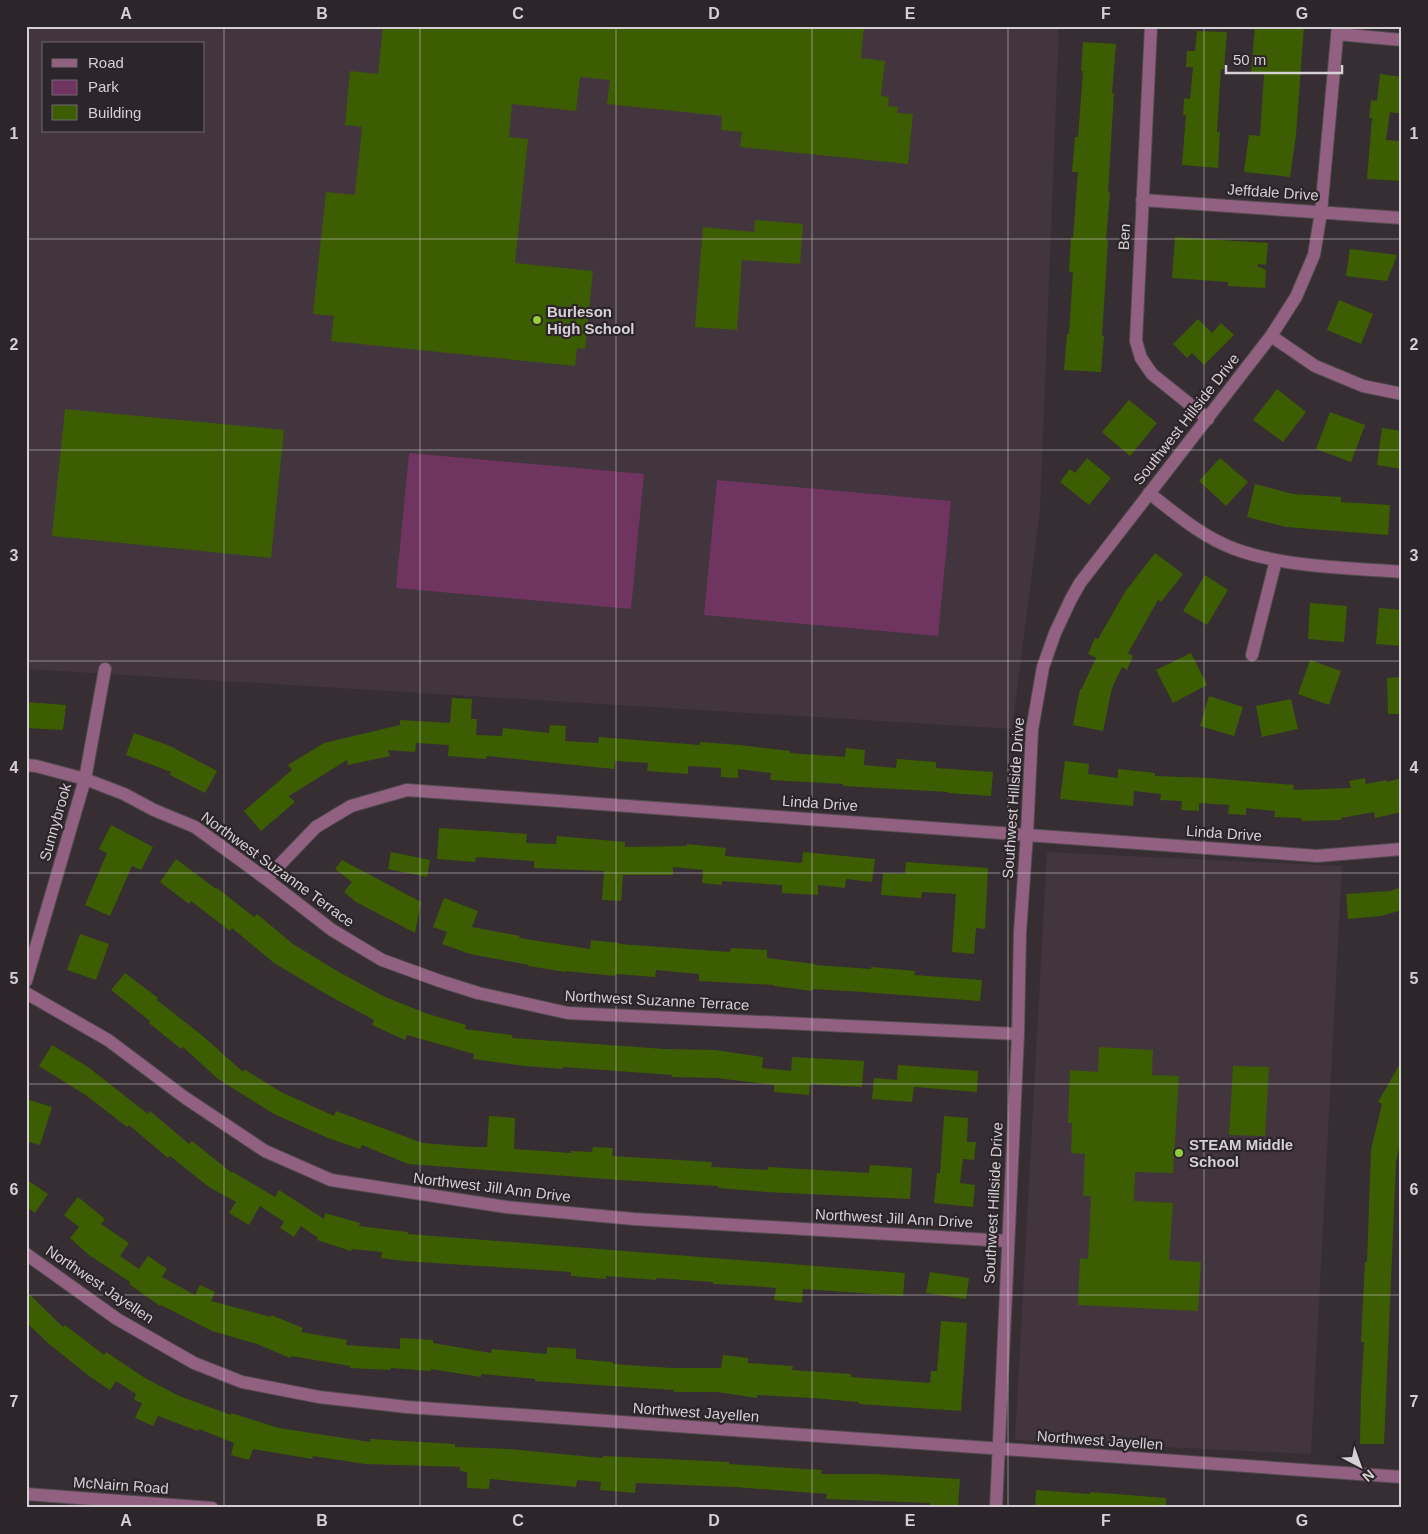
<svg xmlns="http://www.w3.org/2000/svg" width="1428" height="1534" font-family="Helvetica,sans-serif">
<rect width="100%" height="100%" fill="#362e33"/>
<!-- built -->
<path fill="#42353e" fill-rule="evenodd" d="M26 26H1059L1040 510 1012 729 26 669ZM44 44H204V131H44Z
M1047 852 1342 866 1311 1454 1015 1440Z"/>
<!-- green -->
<path fill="#6f345f" d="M409 453 644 474 631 609 396 588Z
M717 480 951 501 938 636 704 615Z"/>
<!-- building -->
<path fill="#3d5d02" d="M383 26H864L861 58 885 61 881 96 889 97 888 106 898 107 897 113 913 114 908 164 740 147 742 132 721 130 722 116 607 104 610 80 580 77 576 111 512 104 509 137 528 139 515 263 593 271 585 349 577 348 575 366 331 341 334 316 313 314 326 192 355 195 362 127 345 125 350 71 378 74Z
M1255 26H1304L1296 135 1290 177 1244 172 1249 135 1260 136 1264 74 1251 73Z
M1197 31 1227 32 1224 69H1221L1217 132H1220L1218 168 1182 165 1186 115H1183L1184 98 1190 99 1193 67H1186L1187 51H1195Z
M1083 42 1116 44 1112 93H1114L1108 192 1110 193 1106 240H1108L1102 336H1104L1101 372 1064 370 1067 334H1069L1073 272H1069L1071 237 1073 238 1078 172H1072L1075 137H1078L1083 71H1081Z
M1380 74 1402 77V114L1390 112 1386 140 1402 141V181L1367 179 1372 118H1369L1371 100 1377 101Z
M755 220 803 224 800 264 742 260 737 330 695 327 703 227 754 232Z
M1175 237 1268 243 1266 265 1258 264 1257 266 1266 270 1265 288 1228 286V282L1172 278Z
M1350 249 1397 255 1387 281 1346 276Z
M1339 300 1373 314 1361 344 1327 330Z
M1198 319 1212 333 1221 323 1234 335 1204 365 1192 353 1187 358 1173 344Z
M1277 389 1306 412 1283 442 1253 420Z
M1129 400 1157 423 1130 456 1102 432Z
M65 409 284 430 271 558 52 536Z
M1330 412 1365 425 1351 462 1316 449Z
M1382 428 1402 431V469L1377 465Z
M1087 458 1111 478 1089 505 1060 482 1070 469 1075 473Z
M1220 458 1248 482 1226 506 1199 481Z
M1255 484 1293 494 1341 497V502L1390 505 1388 535 1286 527 1247 517Z
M1155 553 1183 574 1161 602 1158 600 1128 653 1133 656 1127 670 1122 667 1112 688 1103 731 1073 725 1080 689 1081 690 1096 658 1088 654 1095 638 1098 639 1125 592Z
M1205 575 1228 590 1207 625 1183 611Z
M1310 603 1347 606 1344 642 1308 639Z
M1379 608 1402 610V646L1376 644Z
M1191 653 1207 685 1173 703 1156 670Z
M1310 660 1341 671 1329 705 1298 694Z
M1402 677V714H1388L1387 678Z
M1209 696 1243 707 1234 736 1200 726Z
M452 698 472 699 471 719H477L476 735 502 736 503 728 549 733 550 725 566 726 565 741 598 743 599 737 700 745V742L740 745 790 751V753L845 757 846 748 865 750 864 765 896 768 897 759 936 762V768L993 772 991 796 948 793V792L843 786V784L770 780 771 773 738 769V778L721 777V768L688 766V774L647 771 648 763 615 761 614 769 487 756 486 759 448 756 449 745 416 743 415 752 388 750 390 756 348 765 347 760 289 796 295 802 261 831 244 811 292 770 288 765 324 743 400 725V720L450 723Z
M1291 699 1298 729 1262 737 1256 706Z
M26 702 66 705 63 730 26 728Z
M134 733 170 746 217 771 205 793 170 775 171 772 126 755Z
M1065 761 1089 764 1088 774 1118 778V769L1155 773V776L1209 778 1294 785 1293 790 1351 788 1349 781 1365 778 1366 784 1387 780V782L1402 778V812L1375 818 1374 812 1341 818V820L1302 821 1301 818 1274 817 1275 811 1246 808V815L1228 814 1229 805 1199 803V811L1181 810 1182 801 1160 800 1161 794 1134 791 1133 806 1060 799Z
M111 825 153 847 141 870 132 866 110 916 85 905 107 853 99 849Z
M439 828 527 834 526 843 556 844 557 836 625 842V847L687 846V844L726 848 725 856 802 863 803 852 875 859 872 882 846 879 845 888 818 885V895L782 893V885L722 881V885L702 883 703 870 673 867V875H623L621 901 602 900 604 871 534 868V861L476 857 475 862 437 859Z
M391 852 430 860 427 877 388 869Z
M176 859 216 889 217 888 254 917 257 914 293 944 337 971 385 997 428 1014 466 1025 465 1029 512 1035V1038L664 1049 715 1050 763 1057 762 1068 791 1071 792 1057 864 1061 862 1087 810 1084 809 1095 774 1092V1085L716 1078 672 1077V1075L563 1067V1069L525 1066 473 1059 474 1054 407 1035 405 1040 372 1025 374 1020 326 994 274 963 232 928 230 931 191 901 189 904 160 882Z
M342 860 421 902 415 933 356 902 344 892 352 882 335 869Z
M906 862 988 868 985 929 976 928 974 954 952 952 956 894 922 892 921 898 881 895 883 873 905 874Z
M1402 887V910L1381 916 1348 919 1346 894 1390 891Z
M444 898 478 911 472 927 520 936 519 938 590 949 591 940 619 943V944L730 952 731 948 767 950V958L815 964V965L871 969V967L915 971 914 975 982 980 980 1001 863 992 812 989V991L774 986V985L699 981V974L656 970 655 977 616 974 615 976 565 971V972L528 966 529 965 470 954 442 944 447 932 433 927Z
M80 934 109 944 96 980 67 970Z
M125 973 158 998 157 1000 204 1037 243 1072 244 1069 281 1092 334 1116 336 1111 423 1143 472 1147H487L489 1116 515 1118 514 1149 571 1153V1151L592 1152 593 1147 613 1148 612 1156 712 1162 711 1167 768 1170V1167L869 1173 870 1165 912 1168 910 1199 767 1192 718 1188V1186L619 1180 408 1164 362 1145 360 1149 328 1138 274 1114 218 1079 183 1047 181 1049 149 1023 150 1021 111 990Z
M52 1045 88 1067 148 1114 150 1111 189 1144 192 1141 232 1173 233 1172 275 1197 279 1190 324 1219 325 1213 360 1223 359 1226 408 1232V1234L905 1273 903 1296 803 1289 802 1303 774 1300 776 1288 753 1286 713 1284V1282L656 1278V1280L606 1276V1279L571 1276V1272L404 1261 381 1258 382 1252 352 1249 351 1251 317 1240 318 1238 301 1226 294 1237 280 1228 284 1222 260 1206 249 1225 229 1213 236 1202 209 1187 170 1156 168 1158 129 1125 127 1127 87 1096 39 1066Z
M1099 1047 1153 1050 1152 1075 1179 1076 1173 1173 1135 1172 1134 1201 1173 1203 1169 1260 1201 1262 1198 1311 1078 1305 1080 1258 1088 1259 1091 1196H1083L1085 1154 1071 1153 1072 1123H1068L1070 1070 1098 1072Z
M1402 1060V1135L1396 1162 1384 1444H1360L1361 1393 1364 1342H1361L1365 1262H1367L1371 1149 1382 1104 1378 1102Z
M898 1065 978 1071 977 1092 914 1087 912 1102 872 1099 874 1078 897 1080Z
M1233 1066 1269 1067 1265 1136 1229 1135Z
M29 1100 52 1107 40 1145 26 1141V1111Z
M944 1116 968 1118 967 1142H976L974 1160 963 1159 960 1183 975 1185 973 1207 934 1203 937 1173H940Z
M26 1179 48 1194 35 1213 26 1207Z
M78 1197 105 1219 101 1224 129 1243 120 1256 139 1269 148 1256 167 1269 162 1277 195 1295 200 1285 215 1292 211 1301 271 1317V1315L303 1328 301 1332 347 1340 346 1345 400 1349V1338L433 1340V1343L491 1353 492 1349 547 1354V1347L576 1349V1359L613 1362V1364L671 1368H721L723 1355 748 1358V1363L793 1366 792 1370 851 1374V1377L930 1383 931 1371H937L941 1321 967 1323 961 1411 859 1404V1402L812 1398 757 1395V1398L717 1392H674V1390L535 1381V1379L481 1374V1377L431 1369V1371L391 1368 390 1370 350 1368V1366L291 1356 290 1358 257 1344 212 1331 161 1305 160 1306 129 1284 130 1282 89 1255 70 1238 79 1227 64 1215Z
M930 1272 969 1278 966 1299 926 1293Z
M26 1291 63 1327 65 1325 104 1355 106 1352 145 1378 179 1396 231 1415V1413L279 1428 370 1442V1439L455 1444V1447L509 1449 603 1458V1456L729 1462V1464L822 1470 821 1474H873L960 1479 958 1508H930V1503L826 1499 827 1494 734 1487 636 1483 635 1493 600 1490 601 1482 577 1480 576 1487 490 1479 489 1489 467 1488V1472L460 1471V1467L365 1464 313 1456 312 1459 253 1449 249 1460 231 1455 234 1443 199 1429 198 1431 158 1416 153 1426 135 1418 142 1403 134 1400 136 1394 116 1381 110 1390 89 1376 48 1343 26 1322Z
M1036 1490 1090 1494V1492L1166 1498V1508H1035Z"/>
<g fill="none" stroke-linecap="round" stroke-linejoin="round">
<defs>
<path id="minor" d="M1151 26 1136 341 1141 358 1152 374 1208 419
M1337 34 1402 40
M1142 200 1402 218
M1271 336 1315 366 1363 386 1402 394
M1149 493C1176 514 1202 537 1235 549 1283 567 1350 568 1402 572
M1252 655 1276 560
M26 765 36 766 85 779 124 794 154 810 195 827 266 879 332 930 382 960 440 981 478 993 568 1013 1018 1034
M266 879 316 827 351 806 407 790 1317 856 1402 849
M26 981 85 779 105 669
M26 993 108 1040 184 1097 265 1151 331 1180 506 1207 634 1219 1007 1241
M26 1254 117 1319 194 1363 242 1382 319 1397 407 1407 1402 1477
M26 1494 212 1508
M996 1508 1018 1034 1020 932 1027 834 1032 730 1043 667 1055 633 1071 599 1080 583 1271 336 1296 297 1314 255 1321 212 1338 26"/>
</defs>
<!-- minor casing -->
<use href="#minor" stroke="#534b50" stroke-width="14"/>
<!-- minor -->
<use href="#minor" stroke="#926182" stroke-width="12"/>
</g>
<!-- grid -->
<path fill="none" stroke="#d5d0d3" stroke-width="1" stroke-opacity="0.55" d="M224 26V1508M420 26V1508M616 26V1508M812 26V1508M1008 26V1508M1204 26V1508M26 239H1402M26 450H1402M26 661H1402M26 873H1402M26 1084H1402M26 1295H1402"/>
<!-- markers -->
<g fill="#93cd3e" stroke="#2c252a" stroke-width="2">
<circle cx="537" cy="320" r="5"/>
<circle cx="1179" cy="1153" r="5"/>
</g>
<g text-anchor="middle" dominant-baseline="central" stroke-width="4.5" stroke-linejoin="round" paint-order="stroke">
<!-- street labels -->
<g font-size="15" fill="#d5d0d3" stroke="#2c252a">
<text transform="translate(1273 192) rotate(4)">Jeffdale Drive</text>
<text transform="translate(1124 237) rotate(-87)">Ben</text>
<text transform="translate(1186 419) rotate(-52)">Southwest Hillside Drive</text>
<text transform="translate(1013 798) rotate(-86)">Southwest Hillside Drive</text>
<text transform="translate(820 803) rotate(4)">Linda Drive</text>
<text transform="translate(55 822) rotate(-74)">Sunnybrook</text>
<text transform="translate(1224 833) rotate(4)">Linda Drive</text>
<text transform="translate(278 869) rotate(36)">Northwest Suzanne Terrace</text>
<text transform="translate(657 1000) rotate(3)">Northwest Suzanne Terrace</text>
<text transform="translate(492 1187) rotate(7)">Northwest Jill Ann Drive</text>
<text transform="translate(993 1203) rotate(-87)">Southwest Hillside Drive</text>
<text transform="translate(894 1218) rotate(3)">Northwest Jill Ann Drive</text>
<text transform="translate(100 1284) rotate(34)">Northwest Jayellen</text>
<text transform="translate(696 1412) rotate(4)">Northwest Jayellen</text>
<text transform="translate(1100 1440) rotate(4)">Northwest Jayellen</text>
<text transform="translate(121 1485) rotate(4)">McNairn Road</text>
</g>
<!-- poi labels -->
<g font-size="15" font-weight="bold" fill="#d5d0d3" stroke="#2c252a" text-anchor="start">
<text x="547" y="311">Burleson<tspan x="547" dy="17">High School</tspan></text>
<text x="1189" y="1144">STEAM Middle<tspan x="1189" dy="17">School</tspan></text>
</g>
</g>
<!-- border -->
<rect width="1428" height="1534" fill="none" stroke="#2c252a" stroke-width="55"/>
<!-- legend -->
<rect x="42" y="42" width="162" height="90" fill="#2c252a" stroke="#70696e"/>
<rect x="52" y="59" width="25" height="8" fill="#926182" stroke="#70696e"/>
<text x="88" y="68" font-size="15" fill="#d5d0d3">Road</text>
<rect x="52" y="80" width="25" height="15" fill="#6f345f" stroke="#70696e"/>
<text x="88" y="92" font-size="15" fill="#d5d0d3">Park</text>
<rect x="52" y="105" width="25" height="15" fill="#3d5d02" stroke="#70696e"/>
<text x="88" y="118" font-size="15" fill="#d5d0d3">Building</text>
<!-- north arrow -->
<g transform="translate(1360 1466) rotate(139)" stroke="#2c252a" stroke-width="4" paint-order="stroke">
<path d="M0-4L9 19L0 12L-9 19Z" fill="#d5d0d3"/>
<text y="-8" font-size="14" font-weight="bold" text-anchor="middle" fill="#d5d0d3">N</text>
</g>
<!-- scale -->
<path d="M1226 65v8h116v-8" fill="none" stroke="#d5d0d3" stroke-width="2.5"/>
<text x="1233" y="65" font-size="15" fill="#d5d0d3" stroke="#2c252a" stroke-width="4" paint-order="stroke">50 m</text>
<rect x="28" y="28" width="1372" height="1478" fill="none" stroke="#d5d0d3" stroke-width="2"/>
<g font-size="16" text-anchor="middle" font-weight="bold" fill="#d5d0d3">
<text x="126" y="19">A</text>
<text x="322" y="19">B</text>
<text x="518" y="19">C</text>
<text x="714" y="19">D</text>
<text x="910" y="19">E</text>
<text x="1106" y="19">F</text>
<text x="1302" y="19">G</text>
<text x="14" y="139">1</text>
<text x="1414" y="139">1</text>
<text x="14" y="350">2</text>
<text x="1414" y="350">2</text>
<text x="14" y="561">3</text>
<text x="1414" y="561">3</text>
<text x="14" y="773">4</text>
<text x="1414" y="773">4</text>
<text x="14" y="984">5</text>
<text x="1414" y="984">5</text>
<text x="14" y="1195">6</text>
<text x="1414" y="1195">6</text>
<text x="14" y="1407">7</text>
<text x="1414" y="1407">7</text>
<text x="126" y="1526">A</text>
<text x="322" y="1526">B</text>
<text x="518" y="1526">C</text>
<text x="714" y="1526">D</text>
<text x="910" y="1526">E</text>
<text x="1106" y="1526">F</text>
<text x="1302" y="1526">G</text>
</g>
</svg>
